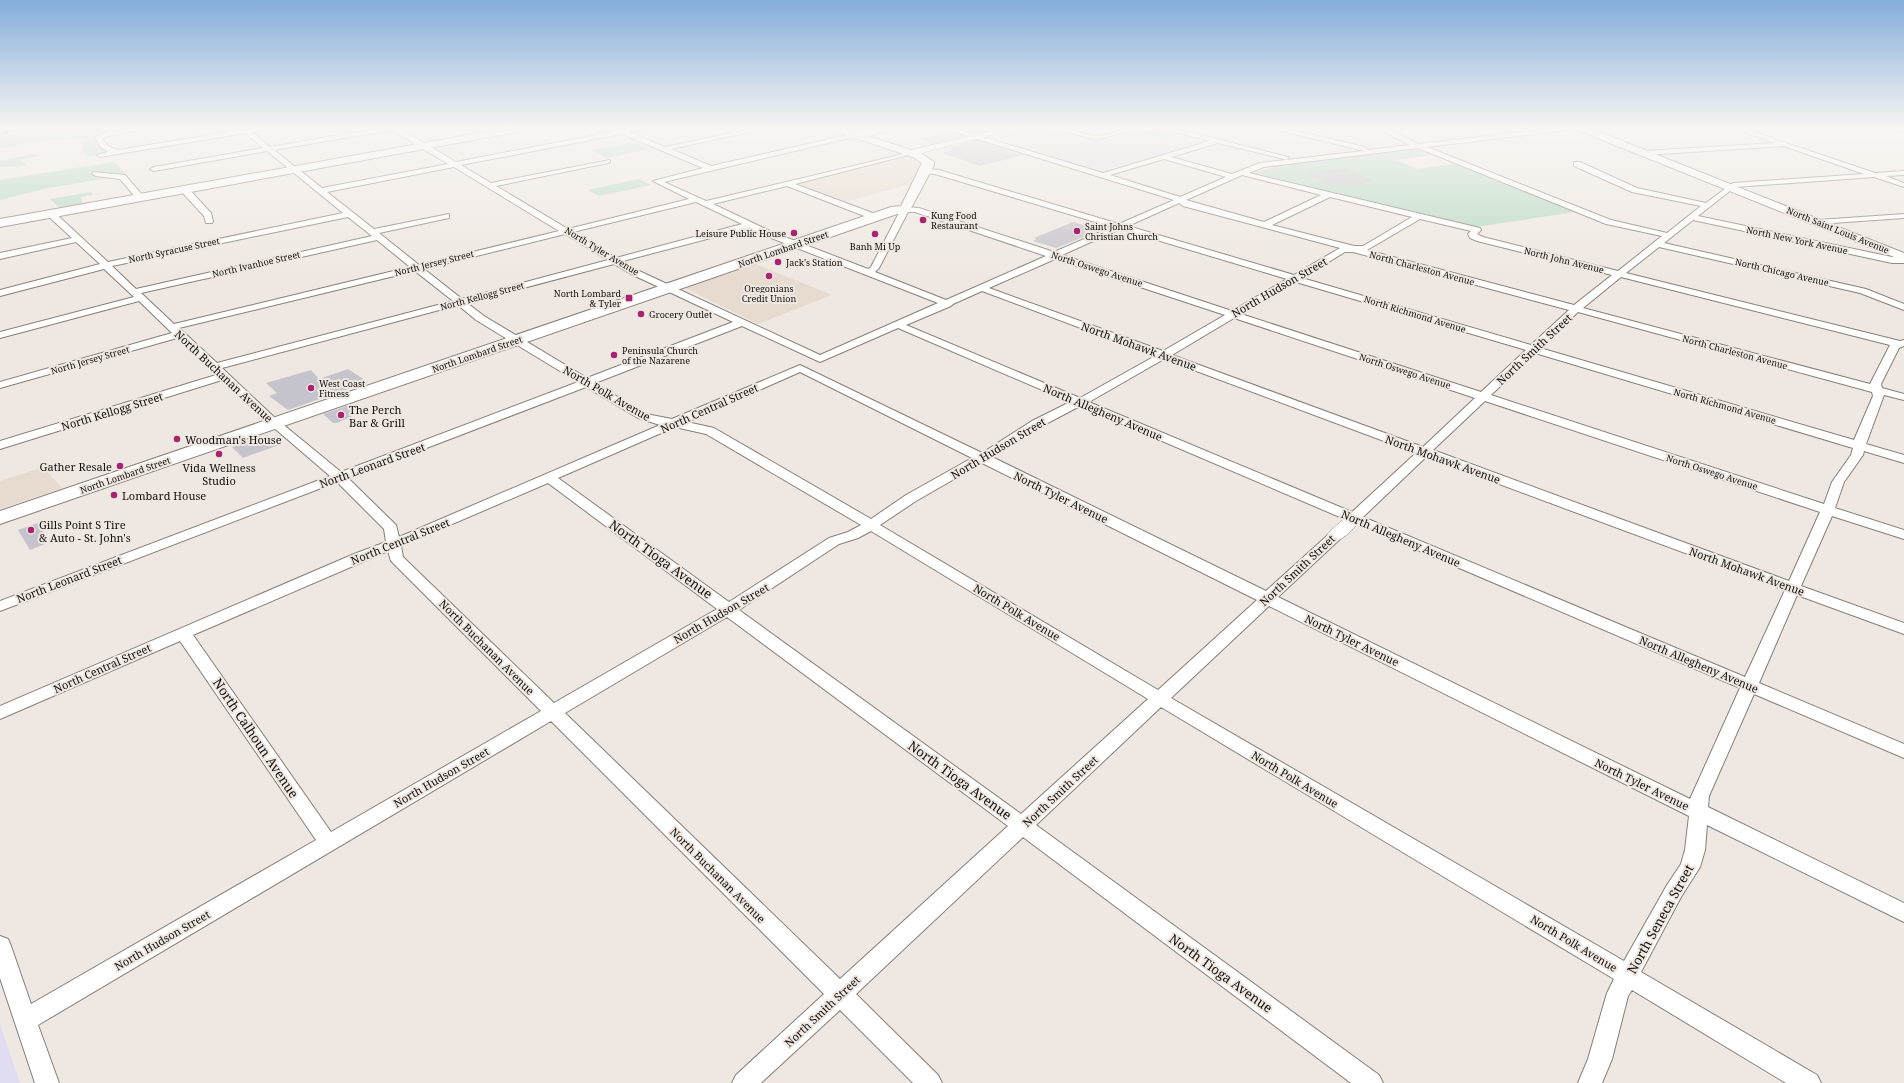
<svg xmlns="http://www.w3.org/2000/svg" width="1904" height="1083" font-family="'Noto Serif',serif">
<rect width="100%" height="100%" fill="#efe8e2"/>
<!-- built -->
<path fill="#e6dbce" d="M909 156 918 159 922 164 911 184 845 202 798 184Z
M753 263 832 295 758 324 683 287Z
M43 467 62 488 0 509V481Z"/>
<!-- education -->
<path fill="#e0dcf2" d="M1027 127H1048L1095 140 1105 139 1150 127H1156L1208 141 1104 172 989 137Z
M0 1024 20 1083H0Z"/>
<!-- green -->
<path fill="#b5d9c3" d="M35 127H136L98 132 99 143 106 150 110 152 88 157 87 154 83 153 86 152 81 151 84 149 81 142 89 138 48 140 0 148V137Z
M1154 129 1176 135 1164 138 1142 132Z
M634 142 650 149 607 158 592 150Z
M1417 149 1433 155 1396 160 1417 169 1455 164 1575 212 1476 227 1254 173 1277 166Z
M34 154 37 156 22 160 26 166 0 167V161Z
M114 162 125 173 113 177 44 189 0 200V180Z
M639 179 651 185 599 196 588 190Z
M91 192 93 195 81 197 83 204 60 208 50 199Z"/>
<!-- building -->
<path fill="#c5c3cb" d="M951 132 963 136 934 143 922 139Z
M976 140 1023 155 980 166 942 153 952 151 949 150 952 149 948 148Z
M1346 168 1373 181 1351 186 1342 184 1331 186 1304 173Z
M1073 222 1095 229 1082 235 1086 236 1056 248 1033 241 1037 239 1034 238Z
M348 369 368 382 288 410 269 396 277 393 266 383 311 370 319 379Z
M347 406 357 414 337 423H333L323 414Z
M267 435 279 445 243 458 232 447Z
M38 523 50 542 30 550 18 530Z"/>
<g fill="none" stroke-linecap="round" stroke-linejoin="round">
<defs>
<path id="minor" d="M143 127H157L109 136 102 139 108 146 118 150 241 130 238 127H245L248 129 275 127 272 129 252 132 270 147 387 127H400L399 128 456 162 638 127H649L630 132 665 147 761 127H772L671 149 711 166 856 133 858 134V136L664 182 706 201 912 152V154L795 184 878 215V219H872L787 186 713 204 772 232 868 269 871 267 901 209 905 207 919 208 1054 252 1112 227 935 174 922 173 921 171 925 169 939 170 1119 224 1174 200 942 128 941 127H950L1103 173 1210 141 1160 128 1159 127H1169L1288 157 1289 158 1286 160 1364 151 1270 128 1269 127H1279L1365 147 1367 148 1368 150 1410 145 1375 127H1382L1419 144 1562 127H1579L1576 129 1427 147 1611 220 1667 233 1701 206 1632 192 1574 166V162H1580L1637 188 1706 203 1733 183 1864 174 1784 146 1645 155 1642 153 1645 151 1775 143 1731 127H1739L1875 173 1904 171V175L1886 176 1904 183V187L1874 177 1735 187 1698 216 1892 257H1904V263H1892L1693 220 1664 243 1866 289 1904 304V310L1860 293 1659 247 1626 273 1900 341 1904 340V346L1899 348 1881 384 1882 388 1904 394V400L1884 395 1866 444 1904 455V463L1864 451 1863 455 1844 482 1835 508 1904 530V539L1832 516 1801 586 1904 623V634L1797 595 1759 683 1904 744V758L1754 694 1709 796 1708 807 1904 903V922L1707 825 1705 850 1700 867 1681 897 1641 972 1817 1075 1821 1083H1786L1632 990 1628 996 1612 1059 1602 1083H1578L1588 1059 1607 993 1614 979 1161 707 1036 825 1379 1075 1383 1083H1351L1023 837 856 994 938 1075 942 1083H913L840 1010 761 1083H732L736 1075 824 994 551 721 38 1025 59 1083H35L0 978V936L8 939 11 946 31 1004 316 840 180 641 0 719V706L354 554 386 542 384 529 337 482 0 611V601L330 476 266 421 222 380 0 449V441L216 375 177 338 0 388V382L172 333 139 301 0 338V332L134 297 104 269 0 296V290L100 264 76 242 0 259V253L72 238 48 216V212H54L108 262 343 213 267 151 154 171 150 169 154 167 263 148 245 133 100 157 97 155 108 152 101 147 95 138 96 137 107 132ZM392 130 448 164 322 188 274 150ZM622 134 703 168 653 181 689 199 568 229 496 186 608 163 610 162V160L491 183 461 165ZM1218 143 1284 159 1286 160 1260 163 1232 174 1171 157ZM1418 148 1606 224 1662 236 1618 271 1483 237 1477 234 1481 230 1480 228 1249 173 1264 167ZM1164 159 1226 177 1180 197 1110 175ZM454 167 559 231 419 265 379 233 449 218V214L374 229 327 192ZM1242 175 1321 195 1264 222 1186 200ZM1330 197 1412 217 1363 246H1354L1272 225ZM696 202 742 224 616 258 573 232ZM1179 203 1183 206 1340 248 1294 275 1128 226ZM908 212H915L1046 256 946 300 875 272 879 268ZM348 217 372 236 136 289 112 266ZM1420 219 1471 231 1468 234 1470 238 1477 241 1612 275 1574 305 1367 250ZM749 228 766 236 938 303 820 355 637 270 623 261ZM1120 229 1287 279 1232 311 1062 255ZM565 234 608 260 462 299 424 269ZM377 240 410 267 174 324 141 293ZM1345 252H1353L1569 310 1531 345 1302 278ZM1055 259 1225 315 1163 351 989 288ZM614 264 631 274 733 322 587 378 484 316 467 303ZM415 271 453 301 217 363 179 328ZM1621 277 1890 345 1870 384 1583 308ZM1296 282 1526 350 1481 392 1241 314ZM982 291 1155 356 1080 398 906 325 951 306 953 304ZM458 305 476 320 578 382 341 472 274 417 222 368ZM1578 312 1872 392 1873 396 1854 440 1540 348ZM1234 318 1475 398 1423 447 1172 355ZM742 326 820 362 898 328 1070 402 1032 421 982 453 800 365 672 419 646 414 595 383ZM1535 353 1853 448 1851 455 1832 482 1824 504 1491 395ZM1164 359 1416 453 1352 512 1089 402ZM800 372 972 458 906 495 871 519 714 428 687 422ZM586 387 638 418 660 425 399 537 396 525 348 478ZM1485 401 1820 512 1789 581 1433 450ZM1080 406 1740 688 1690 799 1278 597 1339 540 1341 537 1339 534H1329L1266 591 992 457 1040 427ZM675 427 706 434 861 525 848 532 829 538 729 602 558 478ZM1426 457 1785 590 1745 677 1363 517ZM982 463 1257 600 1158 690 880 525 916 501ZM548 483 717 609 554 703 403 557 401 546ZM871 531 1148 699 1021 814 739 610 839 544 858 538ZM388 551 391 561 541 711 331 832 193 635ZM1269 606 1689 816 1685 850 1681 864 1667 885 1624 961 1171 698ZM727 617 1008 826 840 979 565 713Z
M1050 127C1066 125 1080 135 1095 136 1111 137 1127 125 1144 127L1096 140Z
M1890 127 1904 128V132L1891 128Z
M93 172 125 175 144 197 137 199 120 179 96 176 92 174Z
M181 187H187L211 213 213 221 212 223H206L204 216 181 191Z
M1904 214V218L1818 224 1814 222 1818 220Z"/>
<path id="tertiary" d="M1009 127H1021L910 156 906 153 907 151Z
M1354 513 1360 515 1362 518 1360 521C1351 530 1342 544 1328 541L1326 537 1328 533 1348 515Z"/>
<path id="secondary" d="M513 127H532L527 130 0 227V219Z
M828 127H841L861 135 856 138Z
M1570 127H1584L1597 131 1904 253V261Z"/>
<path id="primary" d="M881 127H899L898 129 868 136 921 153 934 162V165L909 212 897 214 0 524V511L891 207 901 206 922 163 913 157 852 137 851 135 852 133Z"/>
</defs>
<!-- minor casing -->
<use href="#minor" stroke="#857f79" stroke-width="2"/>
<!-- tertiary casing -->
<use href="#tertiary" stroke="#857f79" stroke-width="1"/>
<!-- secondary casing -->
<use href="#secondary" stroke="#857f79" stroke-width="2"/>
<!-- primary casing -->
<use href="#primary" stroke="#857f79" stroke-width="2"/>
<!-- minor -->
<use href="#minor" fill="#fff" fill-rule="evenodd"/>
<!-- tertiary -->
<use href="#tertiary" fill="#fff" fill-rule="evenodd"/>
<!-- secondary -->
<use href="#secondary" fill="#fff" fill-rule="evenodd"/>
<!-- primary -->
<use href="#primary" fill="#fff" fill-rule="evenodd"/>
<defs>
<path id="rail" d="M0 134 24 127"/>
</defs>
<!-- rail casing -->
<use href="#rail" stroke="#494643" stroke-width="2.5"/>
<!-- rail -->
<use href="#rail" stroke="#efe8e2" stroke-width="1.5" stroke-dasharray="4.5" stroke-linecap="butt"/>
</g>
<!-- sky -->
<linearGradient id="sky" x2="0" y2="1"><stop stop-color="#84aedb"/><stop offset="0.46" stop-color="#f8f5f2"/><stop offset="1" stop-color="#f8f5f2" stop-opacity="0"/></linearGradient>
<rect width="1904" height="278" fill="url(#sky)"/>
<!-- markers -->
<g fill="#a82470" stroke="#efe8e2" stroke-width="1.5">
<circle cx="923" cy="220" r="4"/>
<circle cx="1077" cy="231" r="4"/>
<circle cx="794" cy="233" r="4"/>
<circle cx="875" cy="234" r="4"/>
<circle cx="778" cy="262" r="4"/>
<circle cx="769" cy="276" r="4"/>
<rect x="625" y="294" width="8" height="8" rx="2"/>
<circle cx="641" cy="314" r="4"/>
<circle cx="614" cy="355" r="4"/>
<circle cx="311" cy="388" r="4"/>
<circle cx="341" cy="415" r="4"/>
<circle cx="177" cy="439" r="4"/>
<circle cx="219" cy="454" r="4"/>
<circle cx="120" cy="466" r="4"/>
<circle cx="114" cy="495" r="4"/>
<circle cx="31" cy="530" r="4"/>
</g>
<g text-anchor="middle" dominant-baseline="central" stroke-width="4" stroke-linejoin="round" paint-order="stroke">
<!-- far-poi labels -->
<g font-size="9" fill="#110f0d" stroke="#efe8e2" text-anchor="start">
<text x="931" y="215">Kung Food<tspan x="931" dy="10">Restaurant</tspan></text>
<text x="1085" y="226">Saint Johns<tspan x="1085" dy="10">Christian Church</tspan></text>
<text x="786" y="233" text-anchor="end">Leisure Public House</text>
<text x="875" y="246" text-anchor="middle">Banh Mi Up</text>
<text x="786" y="262">Jack's Station</text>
<text x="769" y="288" text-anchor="middle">Oregonians<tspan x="769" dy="10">Credit Union</tspan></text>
<text x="621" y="293" text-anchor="end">North Lombard<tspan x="621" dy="10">&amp; Tyler</tspan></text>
<text x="649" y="314">Grocery Outlet</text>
<text x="622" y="350">Peninsula Church<tspan x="622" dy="10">of the Nazarene</tspan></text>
<text x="319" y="383">West Coast<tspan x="319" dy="10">Fitness</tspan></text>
</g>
<!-- far-street labels -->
<g font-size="9" fill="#110f0d" stroke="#efe8e2">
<text transform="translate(1838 230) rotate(22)">North Saint Louis Avenue</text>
<text transform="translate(1797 240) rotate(12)">North New York Avenue</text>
<text transform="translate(783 249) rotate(-19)">North Lombard Street</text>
<text transform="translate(174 250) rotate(-12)">North Syracuse Street</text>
<text transform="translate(602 251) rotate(31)">North Tyler Avenue</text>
<text transform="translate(1564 260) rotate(14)">North John Avenue</text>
<text transform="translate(434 263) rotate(-14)">North Jersey Street</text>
<text transform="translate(256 264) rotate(-13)">North Ivanhoe Street</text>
<text transform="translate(1422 268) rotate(15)">North Charleston Avenue</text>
<text transform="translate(1097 269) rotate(18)">North Oswego Avenue</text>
<text transform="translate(1782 272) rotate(13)">North Chicago Avenue</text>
<text transform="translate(482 296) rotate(-15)">North Kellogg Street</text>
<text transform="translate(1415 314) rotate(17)">North Richmond Avenue</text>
<text transform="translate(1735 352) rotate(15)">North Charleston Avenue</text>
<text transform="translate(477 354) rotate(-19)">North Lombard Street</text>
<text transform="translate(90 360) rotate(-16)">North Jersey Street</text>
<text transform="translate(1405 371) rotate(18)">North Oswego Avenue</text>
<text transform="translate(1725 406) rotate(16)">North Richmond Avenue</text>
<text transform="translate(1712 472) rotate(18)">North Oswego Avenue</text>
<text transform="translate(125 475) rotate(-19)">North Lombard Street</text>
</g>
<!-- street labels -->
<g font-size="11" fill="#110f0d" stroke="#efe8e2">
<text transform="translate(1279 287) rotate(-30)">North Hudson Street</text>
<text transform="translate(1139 346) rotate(20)">North Mohawk Avenue</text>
<text transform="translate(1534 349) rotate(-43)">North Smith Street</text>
<text transform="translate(224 376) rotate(43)">North Buchanan Avenue</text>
<text transform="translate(607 393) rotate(30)">North Polk Avenue</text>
<text transform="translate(709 408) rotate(-24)">North Central Street</text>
<text transform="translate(112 411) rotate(-17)">North Kellogg Street</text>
<text transform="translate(1103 412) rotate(23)">North Allegheny Avenue</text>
<text transform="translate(998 448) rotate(-31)">North Hudson Street</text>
<text transform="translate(1443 459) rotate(20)">North Mohawk Avenue</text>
<text transform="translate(372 465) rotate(-20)">North Leonard Street</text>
<text transform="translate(1061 497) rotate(26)">North Tyler Avenue</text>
<text transform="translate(1401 538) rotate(23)">North Allegheny Avenue</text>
<text transform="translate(400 541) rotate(-22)">North Central Street</text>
<text transform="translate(1297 570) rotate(-43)">North Smith Street</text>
<text transform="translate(1747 571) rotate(20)">North Mohawk Avenue</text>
<text transform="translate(69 579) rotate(-21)">North Leonard Street</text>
<text transform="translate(1017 612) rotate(31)">North Polk Avenue</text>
<text transform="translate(721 613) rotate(-30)">North Hudson Street</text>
<text transform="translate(1352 640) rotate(26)">North Tyler Avenue</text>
<text transform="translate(487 647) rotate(45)">North Buchanan Avenue</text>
<text transform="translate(1699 664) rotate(23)">North Allegheny Avenue</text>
<text transform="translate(102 668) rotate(-24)">North Central Street</text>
<text transform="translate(441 777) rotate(-30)">North Hudson Street</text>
<text transform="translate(1295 779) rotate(31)">North Polk Avenue</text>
<text transform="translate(1642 784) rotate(26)">North Tyler Avenue</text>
<text transform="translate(1060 791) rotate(-43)">North Smith Street</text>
<text transform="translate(718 875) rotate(45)">North Buchanan Avenue</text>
<text transform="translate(162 940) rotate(-30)">North Hudson Street</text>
<text transform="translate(1574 943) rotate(31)">North Polk Avenue</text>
<text transform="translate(822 1011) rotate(-43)">North Smith Street</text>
</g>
<!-- poi labels -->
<g font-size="11" fill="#110f0d" stroke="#efe8e2" text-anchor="start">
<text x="349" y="409">The Perch<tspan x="349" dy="13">Bar &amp; Grill</tspan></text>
<text x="185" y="439">Woodman's House</text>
<text x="112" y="466" text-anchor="end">Gather Resale</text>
<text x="219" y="467" text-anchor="middle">Vida Wellness<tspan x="219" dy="13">Studio</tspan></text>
<text x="122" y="495">Lombard House</text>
<text x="39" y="524">Gills Point S Tire<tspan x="39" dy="13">&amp; Auto - St. John's</tspan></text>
</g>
<!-- near-street labels -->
<g font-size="13" fill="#110f0d" stroke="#efe8e2">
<text transform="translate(661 559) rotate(36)">North Tioga Avenue</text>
<text transform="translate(256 738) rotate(56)">North Calhoun Avenue</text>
<text transform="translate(960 780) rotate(36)">North Tioga Avenue</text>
<text transform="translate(1660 919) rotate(-61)">North Seneca Street</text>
<text transform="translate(1221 973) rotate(36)">North Tioga Avenue</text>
</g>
</g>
</svg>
